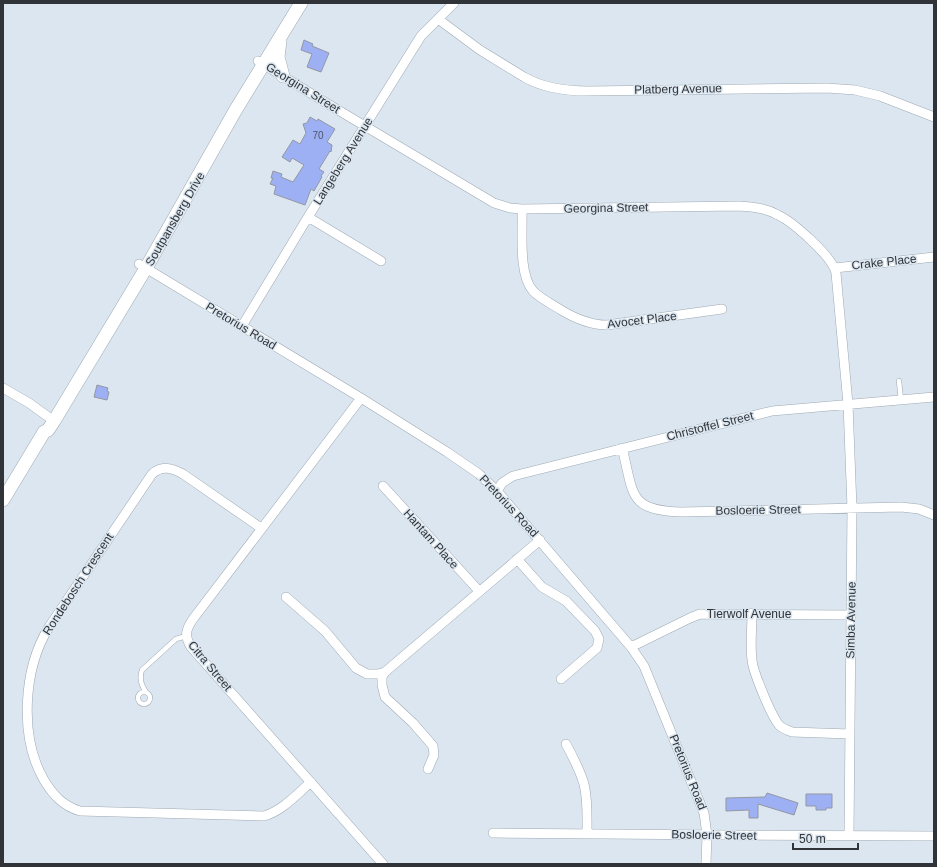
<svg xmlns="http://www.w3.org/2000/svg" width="937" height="867" font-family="Helvetica,sans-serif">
<rect width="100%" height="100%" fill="#dbe6f0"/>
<!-- building -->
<path fill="#9eb0f4" stroke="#9397a3" d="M304 40 313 44 312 46 329 53 321 72 307 67 312 54 301 50Z
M310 117 317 121 318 119 335 129 327 142 332 145 331 152 330 151 319 169 324 172 321 176 322 177 314 191 311 189 305 205 274 194 276 186 270 184 273 178H271L273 171 282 174 281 177 293 182 304 165 292 158 290 162 282 157 293 140 300 144 306 133 303 124 307 123Z
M97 385 108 388 107 391 109 392 107 400 94 397Z
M767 793 798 803 794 815 758 804V818H749V810L726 811V798L765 797Z
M806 794H832V808H826V810H816V806H806Z"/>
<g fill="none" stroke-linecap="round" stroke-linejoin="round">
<defs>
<path id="lane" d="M899 381 901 400
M138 698a6 6 0 1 1 12 0a6 6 0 1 1-12 0Z
M146 692C141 685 139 678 142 670L176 639 186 636"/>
<path id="street" d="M438 19 480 50 524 77C543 88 567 91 588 91L827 88 855 90 880 96 934 117
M258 61 333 107 494 203 510 208 522 209 739 206C753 207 766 208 778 215 793 222 833 257 836 273L848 404 852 508 849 835
M522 209C523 231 518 274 533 291 541 299 552 304 561 310 576 319 590 325 607 325L722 309
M308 217 381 261
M139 264 361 398 447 452 479 474 497 491 631 647 644 666 704 813 707 835 706 864
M835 268 934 257
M242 326 308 217 421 36 454 3
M3 388 29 403 54 421
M361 398 193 619C186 629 184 636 191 647L383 864
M622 448C634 493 627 511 682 512L901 507 919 509 934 515
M383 486 479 591
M497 491 502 483 513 476 772 411 934 397
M261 528 183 474C172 468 162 465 152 474L49 627C23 669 19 737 44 780 53 795 63 806 80 811L264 816C282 811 297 794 311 782
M517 559 542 587 566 601 595 631 599 639 597 648 561 679
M286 597 325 631 356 668 367 674H378L385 672 540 540
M752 613C752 629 750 645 752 660 753 672 771 715 779 725 783 729 787 730 792 732L850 734
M631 647 690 618 700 614 851 615
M385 672 382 677V685L385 697 413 723 433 746 434 755 428 769
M566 744C573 757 580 770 584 784 588 800 587 817 587 834
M493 833 727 835 934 836"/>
<path id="secondary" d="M280 41 278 57 283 76
M3 500 44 432 48 430 54 421 146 268 235 111 301 3"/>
</defs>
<!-- lane casing -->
<use href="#lane" stroke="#9ea9b2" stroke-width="5.5"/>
<!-- street casing -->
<use href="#street" stroke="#9ea9b2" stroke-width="10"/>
<!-- secondary casing -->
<use href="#secondary" stroke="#9ea9b2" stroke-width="14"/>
<!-- lane -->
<use href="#lane" stroke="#fff" stroke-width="4.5"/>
<!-- street -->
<use href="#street" stroke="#fff" stroke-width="9"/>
<!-- secondary -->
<use href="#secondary" stroke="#fff" stroke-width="13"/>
</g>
<g text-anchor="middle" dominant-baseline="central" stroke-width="3" stroke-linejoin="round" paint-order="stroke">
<!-- number labels -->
<g font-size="10" fill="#4c5367">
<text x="318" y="135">70</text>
</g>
<!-- street labels -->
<g font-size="12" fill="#303438" stroke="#dbe6f0">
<text transform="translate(303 88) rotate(32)">Georgina Street</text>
<text transform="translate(678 89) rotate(-1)">Platberg Avenue</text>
<text transform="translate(343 161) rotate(-58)">Langeberg Avenue</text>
<text transform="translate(606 208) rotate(-1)">Georgina Street</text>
<text transform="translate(175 219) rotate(-60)">Soutpansberg Drive</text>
<text transform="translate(884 262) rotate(-6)">Crake Place</text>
<text transform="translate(642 320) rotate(-7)">Avocet Place</text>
<text transform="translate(241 326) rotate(31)">Pretorius Road</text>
<text transform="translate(710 426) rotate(-14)">Christoffel Street</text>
<text transform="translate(509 506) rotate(47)">Pretorius Road</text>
<text transform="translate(758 510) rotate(-1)">Bosloerie Street</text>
<text transform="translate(431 539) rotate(48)">Hantam Place</text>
<text transform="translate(78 584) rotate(-57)">Rondebosch Crescent</text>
<text x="749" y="614">Tierwolf Avenue</text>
<text transform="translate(851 620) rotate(-89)">Simba Avenue</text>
<text transform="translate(210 666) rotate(50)">Citra Street</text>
<text transform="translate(688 772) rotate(68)">Pretorius Road</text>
<text transform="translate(714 835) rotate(1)">Bosloerie Street</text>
</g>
</g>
<!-- border -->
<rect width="937" height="867" fill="none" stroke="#303438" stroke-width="8"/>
<!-- scale -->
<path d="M793 843v6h65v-6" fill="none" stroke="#303438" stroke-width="2"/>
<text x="799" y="843" font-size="12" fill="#303438" stroke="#dbe6f0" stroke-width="3" paint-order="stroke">50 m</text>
</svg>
